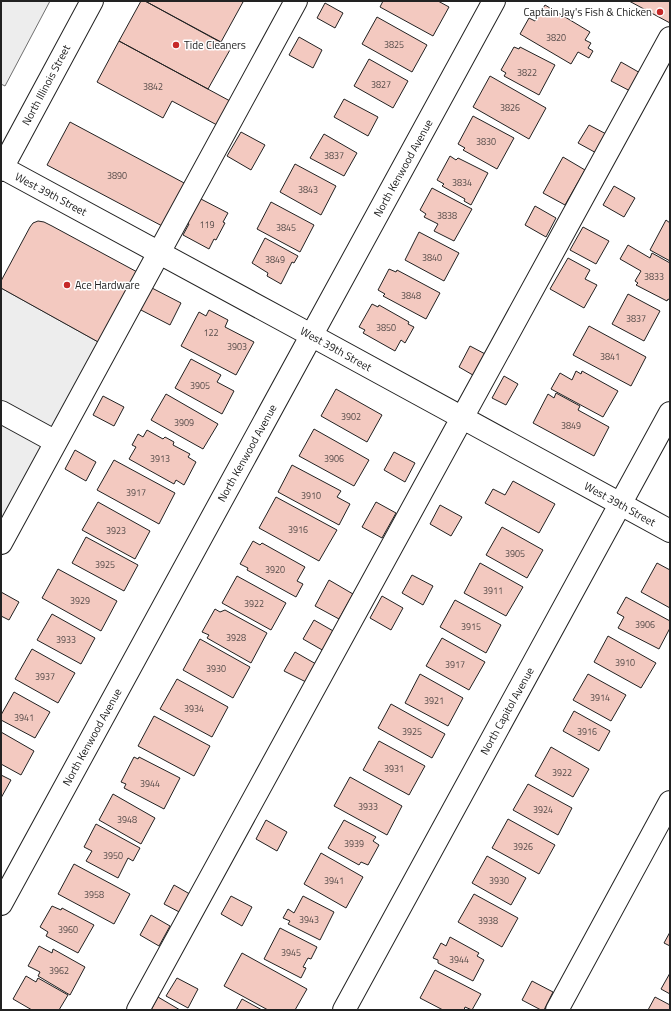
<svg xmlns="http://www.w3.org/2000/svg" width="671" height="1011" font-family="'Titillium Web',sans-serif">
<rect width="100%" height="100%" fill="#fff"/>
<!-- parking -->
<path fill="#ededed" stroke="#6f6f6f" d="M1 1H50L5 86 1 84Z
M1 288 100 343 1 525Z"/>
<!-- building -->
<path fill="#f3c9c0" stroke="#222" d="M141 1H145L231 48 208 89 119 41Z
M145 1H240L243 2 221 42Z
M383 1H438L449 7 433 36 380 7Z
M629 1H670V23Z
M325 3 343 13 335 28 317 18Z
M545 5 590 32 585 40 591 43 588 48 593 51 589 58 578 52 571 64 520 34 529 18 535 21Z
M377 17 427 45 412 72 362 44Z
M299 37 322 50 313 68 289 55Z
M119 41 230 101 217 125 172 101 163 118 97 82Z
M514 47 519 49 520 47 555 65 539 95 504 76 506 73 501 70Z
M369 59 408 81 393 108 354 86Z
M621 62 642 74 632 92 611 81Z
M490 76 546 108 529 139 473 107Z
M344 99 378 117 368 136 334 117Z
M473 116 514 138 497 169 463 150 465 148 458 144Z
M70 122 186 184 164 227 47 165Z
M589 125 610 136 600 155 578 143Z
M241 132 265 145 251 170 227 156Z
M324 134 357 153 344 176 310 158Z
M450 156 456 160 458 158 488 173 471 205 464 201 465 199 442 186 444 184 437 180Z
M563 157 585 170 565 205 543 193Z
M295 164 336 186 321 215 280 192Z
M614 186 635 198 624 217 603 205Z
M432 188 472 209 454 241 434 231 438 224 424 217 426 214 420 210Z
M199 198 228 213 223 222 225 223 216 240 214 239 209 249 183 235 189 224 186 222Z
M271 202 314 225 300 252 257 229Z
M535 206 556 218 546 237 525 225Z
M666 220 670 223V261L650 250Z
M38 221 44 222 52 226 139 273 100 343 1 288V281L30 227 33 223Z
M583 227 609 241 596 264 570 250Z
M419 232 459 253 444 281 405 260Z
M265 238 298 256 294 263 292 262 281 284 267 276 268 273 252 263Z
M628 245 650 258 652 253 670 263V300L668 299 667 301 636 285 638 283 635 281 641 271 620 259Z
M568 258 590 270 585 279 597 285 584 308 550 289Z
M389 269 396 272 397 270 440 293 426 319 383 296 385 294 378 290Z
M150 287 181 303 170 325 139 309Z
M628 294 660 311 644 341 612 324Z
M372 304 378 307 379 305 409 322 408 324 414 327 405 343 401 340 395 351 363 333 365 330 359 327Z
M209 310 228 320 225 327 254 342 236 375 181 346 199 312 206 316Z
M589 326 646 357 631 386 573 355Z
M470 346 489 356 478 378 459 367Z
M191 359 221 375 217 382 234 391 222 414 175 388Z
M576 371 581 374 582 371 618 391 603 417 551 389 560 373 572 380Z
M504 376 518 384 506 405 492 398Z
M336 389 382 415 367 442 321 416Z
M556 393 580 406 578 410 609 427 594 456 533 423 548 394 554 398Z
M166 394 218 424 203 449 151 420Z
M103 396 124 407 114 426 93 415Z
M314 429 369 460 354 486 299 456Z
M147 430 163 439 165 437 174 442 173 445 190 454 188 457 196 462 184 485 176 480 174 484 129 459 136 447 132 445 138 434 143 437Z
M75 450 96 462 86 481 65 469Z
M394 452 415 463 405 482 384 470Z
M114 460 175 493 159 524 97 490Z
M292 465 341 491 337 497 350 504 339 525 278 492Z
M513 481 555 504 539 533 485 503 493 489 505 495Z
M276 497 337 530 319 561 259 528Z
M98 502 150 531 135 559 82 530Z
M376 502 396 513 382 538 362 527Z
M440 505 462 517 451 536 430 524Z
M502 527 543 550 527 578 486 555Z
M86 537 138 565 124 591 72 563Z
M253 541 260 545 262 543 305 567 297 581 303 584 296 597 247 570 248 568 240 564Z
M480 563 523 587 506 616 464 593Z
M657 563 670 570V608L641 592Z
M58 569 117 601 101 631 42 598Z
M412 575 433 586 423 605 402 593Z
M237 576 286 603 271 630 222 603Z
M329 580 353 594 339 619 315 606Z
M1 592 19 602 9 620 1 616Z
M382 596 403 608 391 630 370 618Z
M626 597 670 621V628L659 649 618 628 624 617 617 613Z
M455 600 501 625 486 653 440 627Z
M215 609 220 612 225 610 267 633 251 663 207 638 209 635 202 632Z
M52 614 95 638 81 664 37 640Z
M314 620 335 632 324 651 303 639Z
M608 636 656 663 641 688 594 662Z
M442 638 485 662 469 690 426 666Z
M200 639 250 667 233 698 183 670Z
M32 649 75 673 58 703 15 679Z
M295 652 316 664 306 682 284 671Z
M420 674 463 698 448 726 405 703Z
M588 674 626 695 611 721 573 700Z
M177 679 228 707 212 737 160 709Z
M14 692 50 712 35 738 1 720V715Z
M391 704 445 734 432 758 378 728Z
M574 711 610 731 599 751 563 731Z
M154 716 210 746 194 776 138 746Z
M1 732 34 751 21 775 1 764Z
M379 741 425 766 409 795 363 770Z
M551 747 589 769 573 797 535 776Z
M134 757 138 759 139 757 180 778 164 809 124 788 126 784 121 782Z
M1 775 11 780 1 798Z
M350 777 402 806 387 835 334 806Z
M528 784 572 808 558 835 513 810Z
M113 794 155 818 141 844 99 820Z
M508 819 555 845 539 874 492 848Z
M266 820 287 832 277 851 256 839Z
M344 820 376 837 373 841 379 845 368 865 361 862 359 865 328 848Z
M96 824 140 848 133 861 128 858 118 878 86 861 92 851 84 847Z
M321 853 363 877 346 908 304 884Z
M487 856 526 878 511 905 472 883Z
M74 864 130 894 114 924 58 894Z
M174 885 195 897 185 915 164 904Z
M474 894 518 918 502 947 458 922Z
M231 896 252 907 242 926 221 914Z
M303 896 334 912 320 940 288 924 290 921 283 918 288 909 294 913Z
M52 906 61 910 62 908 94 925 78 953 46 936 48 932 40 927Z
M151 915 170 926 159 946 140 935Z
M280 928 317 947 311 959 308 958 303 967 306 968 301 978 264 959Z
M670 932V946L664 943Z
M450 937 479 953 477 956 484 960 473 981 438 963V960L433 958 441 943 446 946Z
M39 946 52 953 53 949 85 967 70 995 38 976 40 972 28 966Z
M242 953 307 989 295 1010H268L224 986Z
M435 970 481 994 472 1010 465 1007 464 1010H443L420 998Z
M670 973V994L661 989Z
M26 976 36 982 38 978 68 995 59 1010H32L13 999Z
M177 978 198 989 188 1008 166 996Z
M532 981 553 992 544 1010H541L522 1000Z
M158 997 180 1010H151Z
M655 997 670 1005V1010H648Z
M242 999 262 1010H236Z"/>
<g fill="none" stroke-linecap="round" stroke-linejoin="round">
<defs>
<path id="minor" d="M1 167 298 328 670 531
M1 170 92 1
M1 412 56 442
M1 543 296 1
M1 904 494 1
M138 1010 670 38
M557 1010 670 802"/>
<path id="major" d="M344 1010 670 413"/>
</defs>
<!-- minor casing -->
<use href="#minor" stroke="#222" stroke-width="24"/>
<!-- major casing -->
<use href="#major" stroke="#222" stroke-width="24"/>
<!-- minor -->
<use href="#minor" stroke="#fff" stroke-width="22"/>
<!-- major -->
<use href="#major" stroke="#fff" stroke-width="22"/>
</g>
<!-- markers -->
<g fill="#c62828" stroke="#fff" stroke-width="1.5">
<circle cx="660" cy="12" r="4"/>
<circle cx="176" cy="45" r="4"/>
<circle cx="67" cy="285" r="4"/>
</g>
<g text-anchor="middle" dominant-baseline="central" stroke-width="3" stroke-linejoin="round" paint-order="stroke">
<!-- number labels -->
<g font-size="9" fill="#564c4a">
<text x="556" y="37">3820</text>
<text x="394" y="44">3825</text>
<text x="527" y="72">3822</text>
<text x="381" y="84">3827</text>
<text x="153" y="86">3842</text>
<text x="510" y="107">3826</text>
<text x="486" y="141">3830</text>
<text x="334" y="155">3837</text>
<text x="117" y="175">3890</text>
<text x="462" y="182">3834</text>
<text x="308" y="189">3843</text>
<text x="447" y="215">3838</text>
<text x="207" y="224">119</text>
<text x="286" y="227">3845</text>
<text x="432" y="257">3840</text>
<text x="275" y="259">3849</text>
<text x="654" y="276">3833</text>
<text x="411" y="295">3848</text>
<text x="636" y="318">3837</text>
<text x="386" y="327">3850</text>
<text x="211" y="332">122</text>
<text x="237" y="346">3903</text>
<text x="610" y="356">3841</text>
<text x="200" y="385">3905</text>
<text x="351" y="416">3902</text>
<text x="184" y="422">3909</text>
<text x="571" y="425">3849</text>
<text x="160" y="458">3913</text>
<text x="334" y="458">3906</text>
<text x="136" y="492">3917</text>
<text x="311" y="495">3910</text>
<text x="298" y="529">3916</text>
<text x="116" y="530">3923</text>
<text x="515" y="553">3905</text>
<text x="105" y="564">3925</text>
<text x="275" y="569">3920</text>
<text x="493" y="590">3911</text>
<text x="80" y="600">3929</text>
<text x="254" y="603">3922</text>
<text x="645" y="624">3906</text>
<text x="471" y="626">3915</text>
<text x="236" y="637">3928</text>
<text x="66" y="639">3933</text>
<text x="625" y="662">3910</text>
<text x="455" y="664">3917</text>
<text x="216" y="668">3930</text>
<text x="45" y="676">3937</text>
<text x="600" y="697">3914</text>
<text x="434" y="700">3921</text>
<text x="194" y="708">3934</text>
<text x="24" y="717">3941</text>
<text x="412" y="731">3925</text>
<text x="587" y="731">3916</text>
<text x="394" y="768">3931</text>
<text x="562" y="772">3922</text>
<text x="150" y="783">3944</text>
<text x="368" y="806">3933</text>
<text x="543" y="809">3924</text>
<text x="127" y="819">3948</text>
<text x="354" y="843">3939</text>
<text x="523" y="846">3926</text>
<text x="113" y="855">3950</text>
<text x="334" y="880">3941</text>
<text x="499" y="880">3930</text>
<text x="94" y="894">3958</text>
<text x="309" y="919">3943</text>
<text x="488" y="920">3938</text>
<text x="68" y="929">3960</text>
<text x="291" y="952">3945</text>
<text x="459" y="959">3944</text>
<text x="59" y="970">3962</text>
</g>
<!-- poi labels -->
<g font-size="11" fill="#222" stroke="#fff" text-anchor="start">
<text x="652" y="12" text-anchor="end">Captain Jay's Fish &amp; Chicken</text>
<text x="184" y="45">Tide Cleaners</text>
<text x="75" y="285">Ace Hardware</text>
</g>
<!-- street labels -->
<g font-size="11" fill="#222" stroke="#fff">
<text transform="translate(46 85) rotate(-62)">North Illinois Street</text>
<text transform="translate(403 168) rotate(-61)">North Kenwood Avenue</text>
<text transform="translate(51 194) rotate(28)">West 39th Street</text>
<text transform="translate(336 349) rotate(29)">West 39th Street</text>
<text transform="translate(247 453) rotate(-61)">North Kenwood Avenue</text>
<text transform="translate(620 504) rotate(29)">West 39th Street</text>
<text transform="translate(507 711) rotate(-61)">North Capitol Avenue</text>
<text transform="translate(92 737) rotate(-61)">North Kenwood Avenue</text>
</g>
</g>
<!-- border -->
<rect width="671" height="1011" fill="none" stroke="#222222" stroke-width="4"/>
</svg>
